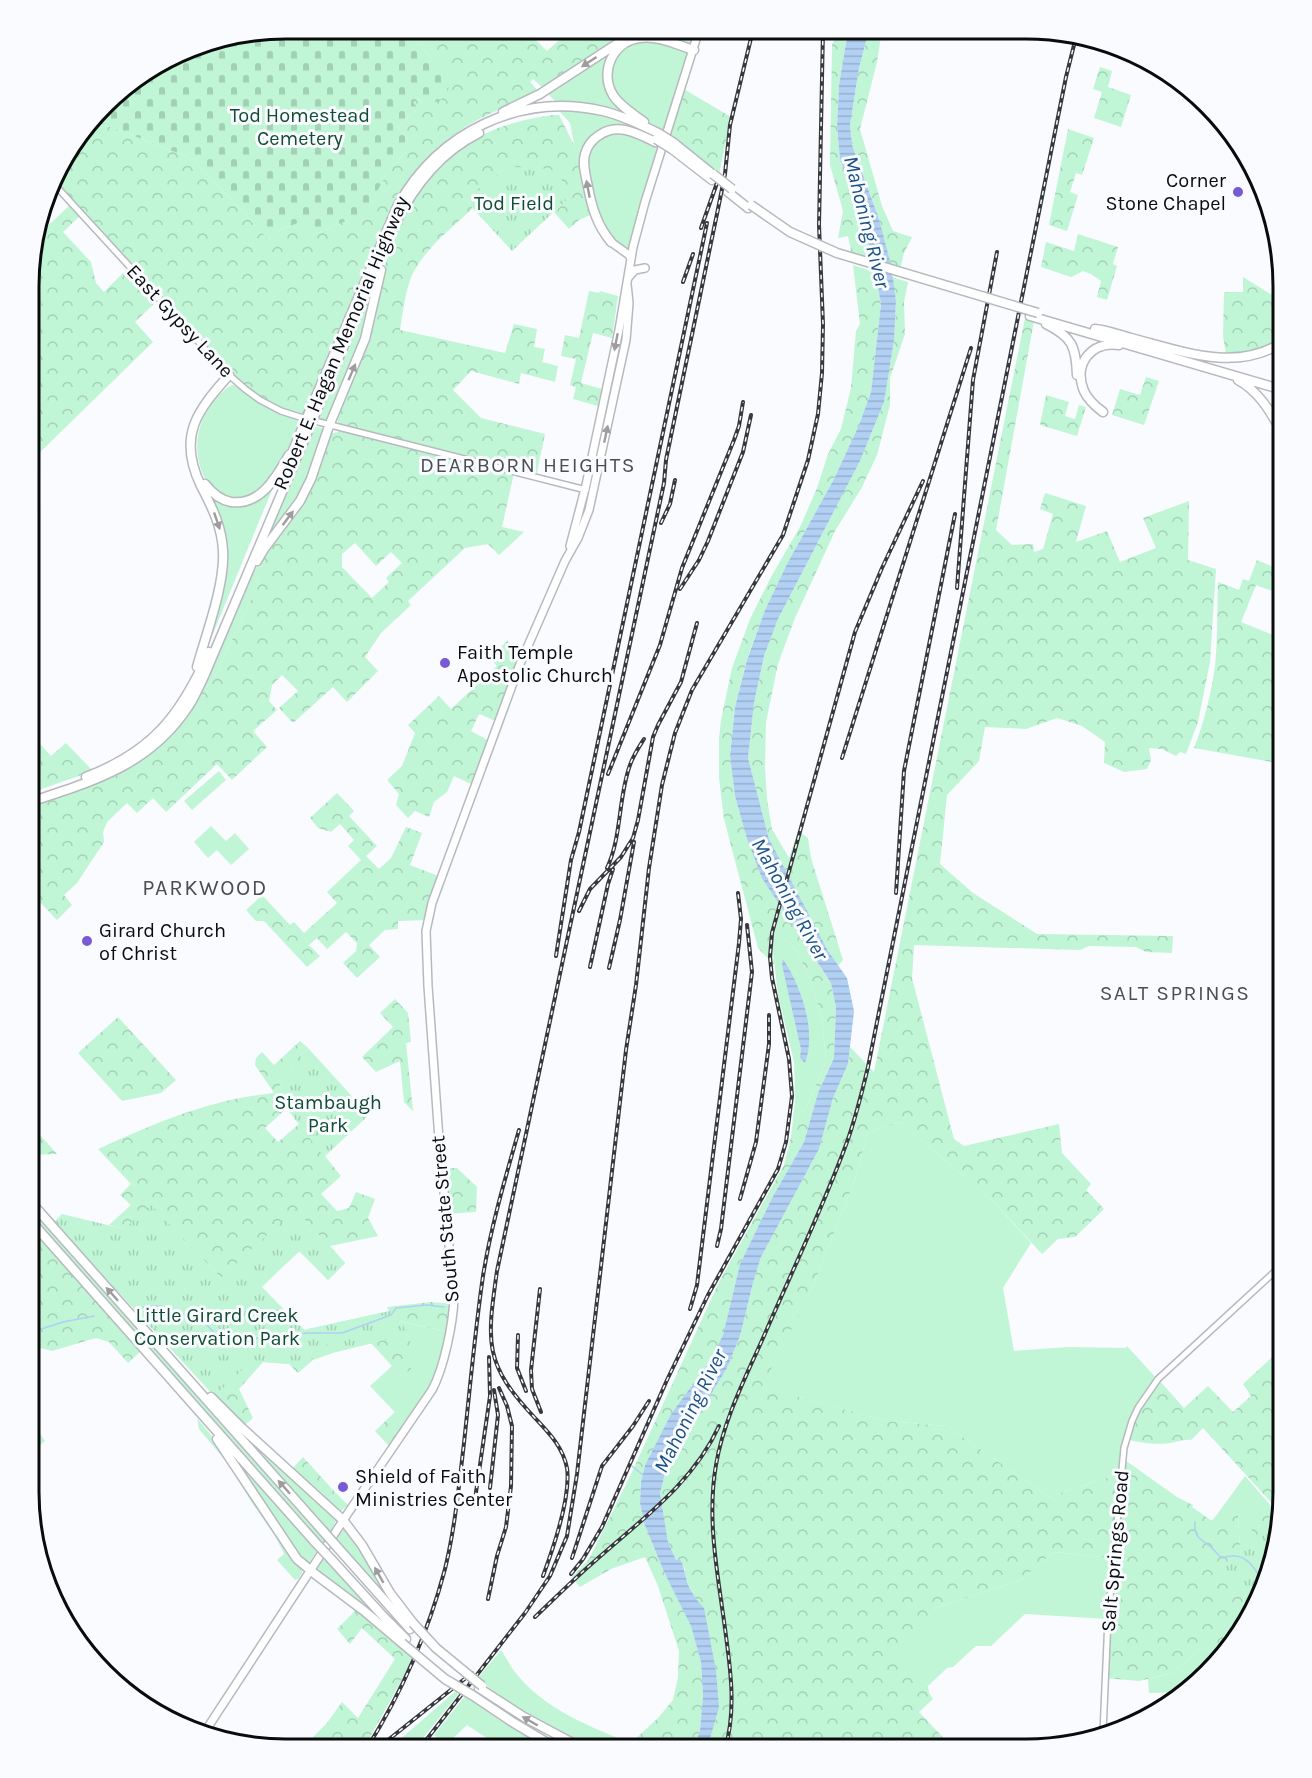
<svg xmlns="http://www.w3.org/2000/svg" width="1312" height="1778" font-family="Karla,sans-serif">
<defs>
<pattern id="forest-crowns" width="20" height="18" patternUnits="userSpaceOnUse" patternTransform="scale(1.5)"><rect width="20" height="18" fill="#c0f5d5"/><path d="M2 6a3 3 0 1 1 6 0M12 15a3 3 0 1 1 6 0" fill="none" stroke="#a4d1b6"/></pattern>
<pattern id="wetland-marsh" width="20" height="14" patternUnits="userSpaceOnUse" patternTransform="scale(1.5)"><rect width="20" height="14" fill="#c0f5d5"/><path d="M1 5h8M5 5V1M11 12h8M15 12V8" fill="none" stroke="#a4d1b6"/></pattern>
<pattern id="cemetery-stones" width="16" height="16" patternUnits="userSpaceOnUse" patternTransform="scale(1.5)"><rect width="16" height="16" fill="#c0f5d5"/><path d="M2 7V4a2 2 0 0 1 4 0v3zM10 15v-3a2 2 0 0 1 4 0v3z" fill="#a4d1b6"/></pattern>
<pattern id="park-tufts" width="24" height="20" patternUnits="userSpaceOnUse" patternTransform="scale(1.5)"><rect width="24" height="20" fill="#c0f5d5"/><path d="M3 7l-1-3M5 7V3M7 7l1-3M15 17l-1-3M17 17v-4M19 17l1-3" fill="none" stroke="#a4d1b6"/></pattern>
<pattern id="water-rules" width="6" height="5" patternUnits="userSpaceOnUse" patternTransform="scale(1.5)"><rect width="6" height="5" fill="#b1d0f3"/><path d="M0 2.5h6" fill="none" stroke="#97b1cf"/></pattern>
</defs>
<rect width="100%" height="100%" fill="#fafbff"/>
<!-- grass -->
<path fill="#c0f5d5" d="M641 30H699L631 259 590 215 583 190 570 123 560 112 557 103 546 92Z
M377 273 367 328 330 419 325 422 316 419 314 426 322 428 325 433 313 467 297 501 262 548Z
M232 385 237 386 303 418C295 437 283 469 268 484 218 534 173 453 212 404 218 396 224 389 232 385Z
M276 480 201 663 225 563 205 489 238 504Z
M251 577 260 581 214 678 195 700 226 636Z
M30 733 51 756 30 764Z
M219 771 226 780 192 810 184 801Z
M211 826 226 841 235 833 249 849 231 865 217 850 208 858 194 842Z
M772 928 795 949 809 976 822 1017 826 1062 806 1108 793 1119 795 1099 794 1062 778 995 771 934Z
M900 1122 993 1201 1031 1243 1003 1288 1014 1351 1068 1347 1126 1348 1127 1346 1158 1380 1132 1421 1121 1473 1049 1497 947 1426 887 1421 761 1387 812 1289 854 1182 868 1133Z
M29 1207 325 1540 322 1543 29 1213Z
M398 1321 449 1332 439 1371 408 1426 370 1386 392 1366 402 1377Z
M197 1418 215 1440 302 1567V1573L298 1579 295 1580 277 1560 284 1554 275 1536 252 1503 229 1465 199 1429Z
M228 1418 337 1519 330 1532Z
M238 1421 335 1504 334 1491 348 1505 340 1512Z
M231 1453 317 1551 308 1564 298 1557Z
M1245 1476 1272 1507 1279 1512 1258 1599 1247 1621 1244 1608 1238 1517 1221 1509Z
M345 1527 347 1528 405 1616 336 1540Z
M1054 1552 1113 1558 1108 1619 1025 1614 991 1646H976L953 1667 947 1668 928 1686 892 1649 937 1607 1021 1580Z
M324 1558 384 1624 316 1571Z
M1203 1647 1223 1655 1196 1685 1186 1692 1149 1693 1148 1679 1172 1673Z
M501 1650C507 1659 512 1669 519 1677 551 1714 599 1730 643 1748H594L555 1729 514 1706 477 1679Z
M457 1690 460 1692 415 1748H390Z
M465 1696 498 1719 547 1748H502L467 1725 446 1745 434 1735Z"/>
<!-- forest -->
<path fill="url(#forest-crowns)" fill-rule="evenodd" d="M404 29H532L535 33 532 36 547 51 567 33 564 29 635 30 544 89 533 79 530 82 539 92C513 105 484 114 461 130 403 169 383 226 357 288 339 331 321 375 303 418L281 411 245 389 159 299 135 322 153 342 30 462 31 252 36 237 71 204 54 184 63 157 93 120 193 159 268 239 277 231 298 223 313 235 346 221 357 231 386 174 413 144 398 127 418 108 413 102 416 99 430 103 450 77ZM81 215 129 267 104 292 96 283 91 262 63 232Z
M838 30H850L846 43 839 85 837 127 840 159 871 251 873 261 852 255 848 236 838 238 843 211 830 165 832 45Z
M869 30H882L877 62 860 129 882 206 893 231 912 237 904 253 900 270 891 267 879 219 852 145 850 125 859 68Z
M1100 67 1112 71 1108 87 1131 95 1121 127 1094 118 1102 92 1093 89Z
M682 88 731 117 719 174 665 138Z
M553 115H559L575 147 583 190 590 215 579 220 569 229 554 212 574 193 466 201 473 208C452 228 425 248 412 275 405 292 403 312 400 330L505 353 514 324 537 329 534 347 545 349 542 362 558 366 555 382 521 373 519 384 471 371 453 390 481 418 545 434 536 477 514 473 502 527 524 532 499 555 488 544 465 548 408 601 411 605 381 633 365 657 378 671 347 702 333 687 293 723 279 708 298 691 282 675 272 685 269 701 277 710 253 731 267 747 232 780 217 764 166 812 153 798 137 813 127 803 107 822 103 832 104 842 77 883 64 895 72 905 57 920 38 900 30 908V871L34 866 30 861V805L112 776 140 760 195 700 214 678 260 581 251 577 267 549 292 516 330 434 338 432 340 425 336 418C347 383 358 348 369 314 386 260 402 204 442 163 447 157 454 153 460 149 488 128 518 120 553 115ZM355 543 376 566 391 552 402 563 386 578 389 582 372 598 342 567V554Z
M1068 129 1094 138 1082 175 1076 173 1070 192 1078 195 1067 231 1049 225Z
M1078 234 1118 247 1113 264 1117 266 1107 300 1097 297 1101 281 1091 274 1083 271 1071 277 1041 267 1046 242 1074 251Z
M853 265 875 272 881 304 871 392 859 425 834 479 787 564 765 610 747 659 735 707 730 756 735 796 747 839 812 955 831 983 836 1007 835 1034 834 1058 818 1093 804 1142 772 1198 740 1264 723 1335 710 1361 671 1414 645 1465 641 1482 640 1503 644 1523 664 1572 691 1625 701 1662 703 1696 700 1730 694 1749 654 1748 633 1741 658 1718 673 1700 678 1677 679 1651 658 1586 645 1557 611 1569 580 1587 572 1577 589 1559 631 1474 719 1282 784 1165 791 1137 793 1119 806 1108 826 1062 822 1017 809 976 795 949 772 928 771 934 774 965 758 948 724 819 719 778V739L721 720 732 668 750 619 771 577 801 525 817 488 828 454 841 429 851 388 856 331 860 324Z
M892 277 908 282 904 302 905 334 890 378V405L877 455 861 489 835 531 795 618 778 664 766 722 765 768 767 799 772 829 789 858 798 831 808 838 811 858 843 960 838 966 828 951 796 893 769 839 748 758 754 703 764 656 778 619 860 461 884 402 894 339 896 301Z
M1243 277 1272 295 1282 278 1283 285V334C1268 350 1247 354 1226 355L1223 336 1224 292H1243Z
M589 291 599 293 600 291 618 296 612 338 593 333 581 383 602 389 598 406 573 399 576 387 570 385 576 359 561 356 565 335 579 338Z
M1025 318 1034 321 996 530 1012 545 1033 544 1034 552 1043 549 1053 514 1040 509 1045 493 1086 506 1076 542 1107 531 1120 562 1156 548 1143 518 1189 501 1188 560 1216 569 1210 662 1198 722 1186 754 1180 752 1176 756 1162 749 1149 748 1151 760 1147 769 1124 772 1104 763 1105 742 1082 726 1057 718 1026 729 985 727 979 761 947 795 940 864 973 893 1037 934 1173 936 1172 953 1146 952 1136 947 1089 946 1080 950 914 945 912 978 954 1139 964 1146 1059 1124 1062 1153 1091 1184 1086 1190 1104 1209 1075 1237 1058 1239 1042 1254 993 1201 900 1122 868 1133 854 1182 812 1289 762 1387 887 1421 947 1426 1049 1497 1121 1473 1122 1458 1177 1497 1193 1505 1192 1507 1212 1521 1221 1509 1238 1516 1244 1608 1247 1621 1240 1635 1223 1655 1203 1647 1172 1673 1139 1681 1105 1678 1113 1558 1054 1552 1021 1580 937 1607 893 1649 928 1686 929 1693 933 1699 919 1712 954 1749H903L893 1738 870 1749H707L709 1744 696 1601 685 1576V1569L680 1559 676 1560 668 1542 660 1493 667 1466 727 1368 740 1336 753 1283 761 1257 819 1149 833 1098 848 1064 850 1047 874 1072Z
M1146 377 1159 381 1144 425 1112 415 1120 389 1140 395Z
M1046 395 1069 402 1065 416 1075 419 1079 405 1086 407 1077 436 1040 425Z
M1257 560 1283 571 1275 592 1256 585 1241 622 1283 639V764L1194 748C1204 722 1211 695 1215 666 1218 638 1217 610 1218 582L1239 590 1243 579 1249 581Z
M508 640 512 656 520 664 498 722 479 714 471 731 491 742 475 786 454 776 447 792 434 802 429 817 415 811 408 818 396 805 399 794 387 780 402 766 415 733 408 725 439 696 451 709 497 666 490 658Z
M66 743 93 771 30 793V764L51 756Z
M337 793 354 811 349 816 377 846 366 856 379 869 391 858 406 827 422 833 410 865 441 877 428 920 398 921V929L385 930 369 945 380 957 357 978 343 963 356 951 357 943 346 932 327 949 317 938 309 945 320 956 307 967 264 921H256L246 910 262 895 290 925 294 922 304 933 337 903 327 892 361 860 348 846 354 840 340 824 331 832 318 828 310 818Z
M395 999 408 1013 411 1042 406 1043 413 1111 404 1102 400 1061 376 1072 362 1057 393 1027 380 1013Z
M118 1017 176 1080 161 1093 122 1101 78 1053Z
M300 1041 308 1048 298 1058 275 1093 287 1108 265 1128 278 1142 299 1124 341 1176 321 1194 337 1211 349 1208 356 1192 375 1199 368 1218 378 1236 330 1246 345 1263 328 1280 300 1251 279 1270 221 1278 199 1255 124 1229 109 1225 131 1205 120 1195 131 1184 98 1149C158 1122 208 1100 274 1093L255 1065 256 1058 262 1052 274 1065Z
M29 1132 41 1136 57 1154 29 1155Z
M442 1168H457L477 1187 476 1212 446 1214Z
M29 1226 140 1352 128 1363 109 1342 96 1338 52 1351 29 1345V1327L41 1317 37 1309H29V1293L34 1292 37 1284 29 1274Z
M81 1233 289 1315 304 1330 389 1311 387 1307 431 1302 454 1304 449 1332 399 1321 410 1334 411 1369 402 1377 371 1343 336 1352 313 1360 298 1373 289 1364 263 1362 239 1389 253 1418 244 1426 214 1396 197 1354 120 1294 71 1241Z
M1283 1347V1509L1270 1575 1255 1574 1251 1515 1279 1511 1203 1428 1191 1440C1183 1439 1178 1442 1171 1443 1158 1445 1139 1443 1126 1439L1132 1421 1158 1379 1184 1408 1208 1386 1233 1412 1251 1396 1243 1384Z
M395 1412 408 1426 392 1449 375 1431Z
M303 1457 334 1491 336 1505 293 1468Z
M357 1609 413 1655 404 1676 364 1748H350L335 1737 323 1748 313 1737 327 1723 342 1702 358 1718 395 1659 362 1628 350 1644 337 1629Z"/>
<!-- wetland -->
<path fill="url(#wetland-marsh)" d="M31 269C38 286 50 313 31 326Z"/>
<!-- cemetery -->
<path fill="url(#cemetery-stones)" d="M286 29H404L450 77C451 96 436 110 419 99L413 102 418 108 398 127 413 144 386 174 357 232 346 221 313 235 298 223 277 231 268 239 193 159 93 120 116 92 203 42Z"/>
<!-- park -->
<path fill="url(#park-tufts)" d="M514 167 551 169 574 193 512 251 466 201 489 179Z
M308 1048 369 1115 324 1157 275 1093 298 1058Z
M151 1205 221 1278 295 1209 345 1263 328 1280 299 1251 262 1287 304 1330 390 1311 410 1334 336 1352 329 1344 310 1350 316 1357 289 1364 252 1361 214 1396 54 1222 62 1214 124 1229Z
M29 1417 45 1441 29 1455Z
M1282 1514 1270 1575 1258 1600 1220 1572Z"/>
<!-- water -->
<path fill="url(#water-rules)" d="M850 30H869L859 68 850 125 852 145 879 219 891 265 896 301 894 340 884 402 860 461 778 619 764 656 754 703 748 758 769 839 828 951 847 978 854 1011 848 1064 833 1098 819 1149 761 1257 753 1283 740 1336 727 1368 667 1466 660 1493 668 1542 676 1560 680 1559C684 1566 684 1570 686 1578 689 1589 696 1600 704 1608L716 1671 719 1707 707 1749H694L700 1730 703 1696 701 1662 691 1626 664 1572 644 1523 640 1503 641 1482 645 1465 671 1414 710 1361 723 1335 740 1264 772 1198 804 1142 818 1093 834 1058 836 1007 831 983 762 878 747 839 735 796 730 756 735 707 747 660 765 610 787 564 834 479 859 425 871 392 881 304 871 251 840 159 837 127 839 85 846 43Z
M783 959C801 986 817 1031 805 1063L800 1058 801 1049 782 965Z"/>
<g fill="none" stroke-linecap="round" stroke-linejoin="round">
<!-- stream -->
<path stroke="#b1d0f3" stroke-width="1.5" d="M143 1307 161 1306 204 1322 223 1342 308 1333H342L391 1315 396 1308 427 1305 444 1307
M29 1333 63 1322 94 1316
M632 1466 643 1475
M1195 1522C1194 1537 1200 1539 1211 1547 1215 1551 1218 1555 1222 1558 1246 1550 1254 1567 1265 1585"/>
<defs>
<path id="secondary" d="M54 184 229 375 245 389 260 400 281 411 303 418 586 490
M1103 1732 1108 1619 1124 1448 1132 1421 1138 1408 1158 1379 1283 1264"/>
<path id="primary" d="M611 242 629 255 631 259
M628 278 635 270 645 268
M570 546 586 485 619 330 633 247 645 202 699 30
M206 1730 348 1513 432 1390C444 1368 453 1324 454 1298L439 1139 428 986 426 931 432 903 520 664 565 561 578 538 589 510 626 340 629 303 627 284"/>
<path id="highway" d="M503 112 540 94 638 30
M644 122C633 114 620 106 613 95 599 72 613 41 640 38 657 35 677 45 694 50
M674 143 710 172
M672 149 712 180
M728 192 748 208
M611 242C597 225 592 208 588 187 586 176 582 165 585 154 587 147 592 140 598 136 617 122 637 133 655 142
M1030 316 1283 390
M1046 324C1072 337 1076 346 1077 375
M1095 329C1107 330 1119 335 1131 338 1181 351 1236 373 1283 342
M1238 380C1260 392 1271 413 1283 434
M1103 412C1095 406 1088 400 1084 391 1073 364 1091 341 1119 345
M315 414 394 226C413 187 439 153 479 133
M308 415 398 205C439 132 520 92 603 111 623 116 640 124 658 133
M289 460 304 424
M205 484C212 493 220 500 231 502 261 506 277 476 289 455
M257 561 264 549 300 501 311 479 329 426 365 339 381 270
M197 667C206 634 225 585 223 551 222 527 212 507 201 486 177 436 197 411 229 375
M86 777C153 751 180 716 209 652
M30 802C93 781 149 766 188 707 195 697 200 685 205 674L310 426
M29 1200 323 1531
M29 1219 315 1542
M211 1397 242 1428 343 1520 362 1545 390 1593 413 1623
M217 1439 297 1559 315 1574 363 1610 402 1643
M338 1548 410 1629
M331 1559 382 1615 406 1639
M479 1688 524 1717 582 1748
M472 1695 514 1723 556 1748"/>
</defs>
<!-- secondary casing -->
<use href="#secondary" stroke="#b7b9bf" stroke-width="8"/>
<!-- primary casing -->
<use href="#primary" stroke="#b7b9bf" stroke-width="10"/>
<!-- highway casing -->
<use href="#highway" stroke="#b7b9bf" stroke-width="11"/>
<!-- secondary -->
<use href="#secondary" stroke="#fff" stroke-width="5"/>
<!-- primary -->
<use href="#primary" stroke="#fff" stroke-width="7"/>
<!-- highway -->
<use href="#highway" stroke="#fff" stroke-width="8"/>
<defs>
<path id="rail" d="M701 228 717 183
M683 282 693 254
M661 523 670 504 675 480
M957 588 973 380 997 252
M680 589 699 560 708 541 743 452 751 415
M842 758 971 348
M608 774 660 645 682 568 734 440 739 426 743 402
M607 868C622 836 618 798 630 765 633 756 639 747 644 739
M896 893 904 771 955 514
M579 911 590 889 621 857 633 838 638 820 653 737 658 725 681 682 697 623
M556 956 571 860 579 832 707 223
M590 967 608 884 613 869
M609 968 620 920 634 842
M740 1199 756 1142 769 1044V1015
M717 1246 721 1229 752 972 747 925
M540 1289 531 1370 532 1389 541 1412
M690 1309 697 1285 739 943 741 919 738 893
M518 1335 517 1368 526 1391
M490 1488 498 1415 494 1390
M474 1506 490 1396 489 1357
M572 1558 602 1466 633 1426 649 1401
M571 1574 583 1559 602 1527 667 1380 708 1295 778 1169 786 1142 792 1096 789 1059 772 978 770 957 772 933 855 632 882 568 923 481
M543 1576C553 1549 571 1496 567 1468 563 1447 549 1433 535 1418 483 1363 487 1342 497 1271L664 483 666 460 718 209 725 174 730 125 753 30
M488 1599 497 1556 506 1527 511 1486 512 1426 507 1406 499 1388
M535 1617C555 1598 575 1578 596 1560 642 1519 693 1483 719 1426
M367 1748C402 1692 428 1633 445 1569 455 1528 459 1485 464 1443 470 1388 475 1331 483 1276 491 1226 505 1179 519 1130
M378 1748 472 1673
M420 1748 525 1613 550 1576 567 1536 577 1474 626 1050 636 985 649 868 662 785 675 733 692 690 783 535 808 460 818 414 822 373 823 324 819 225 823 30
M725 1749C736 1712 731 1673 726 1636 719 1580 706 1522 716 1465 724 1417 748 1373 767 1329 794 1267 824 1205 847 1142 856 1117 862 1092 868 1067L1066 77 1076 37"/>
</defs>
<!-- rail casing -->
<use href="#rail" stroke="#37383b" stroke-width="4"/>
<!-- rail -->
<use href="#rail" stroke="#fafbff" stroke-width="1.5" stroke-dasharray="4.5" stroke-linecap="butt"/>
<defs>
<path id="highway-bridge" d="M658 133 674 143
M656 139 672 149
M713 174 732 189
M751 205 790 232 837 253 1038 313
M304 424 308 415
M310 426 315 414
M323 1531 338 1548
M315 1542 331 1559
M413 1623 436 1648 482 1686
M402 1643 445 1679 472 1695"/>
</defs>
<!-- highway-bridge casing -->
<use href="#highway-bridge" stroke="#b7b9bf" stroke-width="11" stroke-linecap="butt"/>
<!-- highway-bridge -->
<use href="#highway-bridge" stroke="#fff" stroke-width="8"/>
</g>
<!-- one-way arrows -->
<defs><path id="oneway-solid" d="M-6-.8H1V-3.2L6.5 0L1 3.2V.8H-6Z" transform="scale(1.5)"/></defs>
<g fill="#9d9d9e">
<use href="#oneway-solid" transform="translate(589 62) rotate(147)"/>
<use href="#oneway-solid" transform="translate(588 189) rotate(-101)"/>
<use href="#oneway-solid" transform="translate(616 342) rotate(101)"/>
<use href="#oneway-solid" transform="translate(352 372) rotate(-67)"/>
<use href="#oneway-solid" transform="translate(606 434) rotate(-78)"/>
<use href="#oneway-solid" transform="translate(288 518) rotate(-53)"/>
<use href="#oneway-solid" transform="translate(217 521) rotate(71)"/>
<use href="#oneway-solid" transform="translate(112 1294) rotate(-132)"/>
<use href="#oneway-solid" transform="translate(284 1487) rotate(-132)"/>
<use href="#oneway-solid" transform="translate(379 1575) rotate(-120)"/>
<use href="#oneway-solid" transform="translate(530 1721) rotate(-150)"/>
</g>
<!-- markers -->
<g fill="#785ad4" stroke="#fafbff" stroke-width="2">
<circle cx="1238" cy="192" r="6"/>
<circle cx="445" cy="663" r="6"/>
<circle cx="87" cy="941" r="6"/>
<circle cx="343" cy="1487" r="6"/>
</g>
<g text-anchor="middle" dominant-baseline="central" stroke-width="6" stroke-linejoin="round" paint-order="stroke">
<!-- park labels -->
<g font-size="20" fill="#114d31" stroke="#fafbff">
<text x="300" y="115">Tod Homestead<tspan x="300" dy="23">Cemetery</tspan></text>
<text x="514" y="203">Tod Field</text>
<text x="328" y="1102">Stambaugh<tspan x="328" dy="23">Park</tspan></text>
<text x="217" y="1315">Little Girard Creek<tspan x="217" dy="23">Conservation Park</tspan></text>
</g>
<!-- poi labels -->
<g font-size="20" fill="#0a0b0d" stroke="#fafbff" text-anchor="start">
<text x="1226" y="180" text-anchor="end">Corner<tspan x="1226" dy="23">Stone Chapel</tspan></text>
<text x="457" y="652">Faith Temple<tspan x="457" dy="23">Apostolic Church</tspan></text>
<text x="99" y="930">Girard Church<tspan x="99" dy="23">of Christ</tspan></text>
<text x="355" y="1476">Shield of Faith<tspan x="355" dy="23">Ministries Center</tspan></text>
</g>
<!-- street labels -->
<g font-size="20" fill="#0a0b0d" stroke="#fafbff">
<text transform="translate(180 321) rotate(47)">East Gypsy Lane</text>
<text transform="translate(341 343) rotate(-67)">Robert E. Hagan Memorial Highway</text>
<text transform="translate(445 1219) rotate(-95)">South State Street</text>
<text transform="translate(1115 1551) rotate(-85)">Salt Springs Road</text>
</g>
<!-- water labels -->
<g font-size="21" font-style="italic" fill="#1a5084" stroke="#fafbff">
<text transform="translate(867 222) rotate(76)">Mahoning River</text>
<text transform="translate(790 899) rotate(61)">Mahoning River</text>
<text transform="translate(690 1411) rotate(-63)">Mahoning River</text>
</g>
<!-- neighbourhood labels -->
<g font-size="21" letter-spacing="1.5" fill="#4b4d52" stroke="#fafbff">
<text x="528" y="465">DEARBORN HEIGHTS</text>
<text x="1175" y="993">SALT SPRINGS</text>
</g>
<!-- quarter labels -->
<g font-size="22" letter-spacing="1.5" fill="#4b4d52" stroke="#fafbff">
<text x="205" y="888">PARKWOOD</text>
</g>
</g>
<!-- crop -->
<path d="M0 0H1312V1778H0ZM286 39H1026A247 247 0 0 1 1273 286V1492A247 247 0 0 1 1026 1739H286A247 247 0 0 1 39 1492V286A247 247 0 0 1 286 39Z" fill="#fafbff" fill-rule="evenodd"/>
<path fill="none" stroke="#0a0b0d" stroke-width="3" d="M286 39H1026A247 247 0 0 1 1273 286V1492A247 247 0 0 1 1026 1739H286A247 247 0 0 1 39 1492V286A247 247 0 0 1 286 39Z"/>
</svg>
